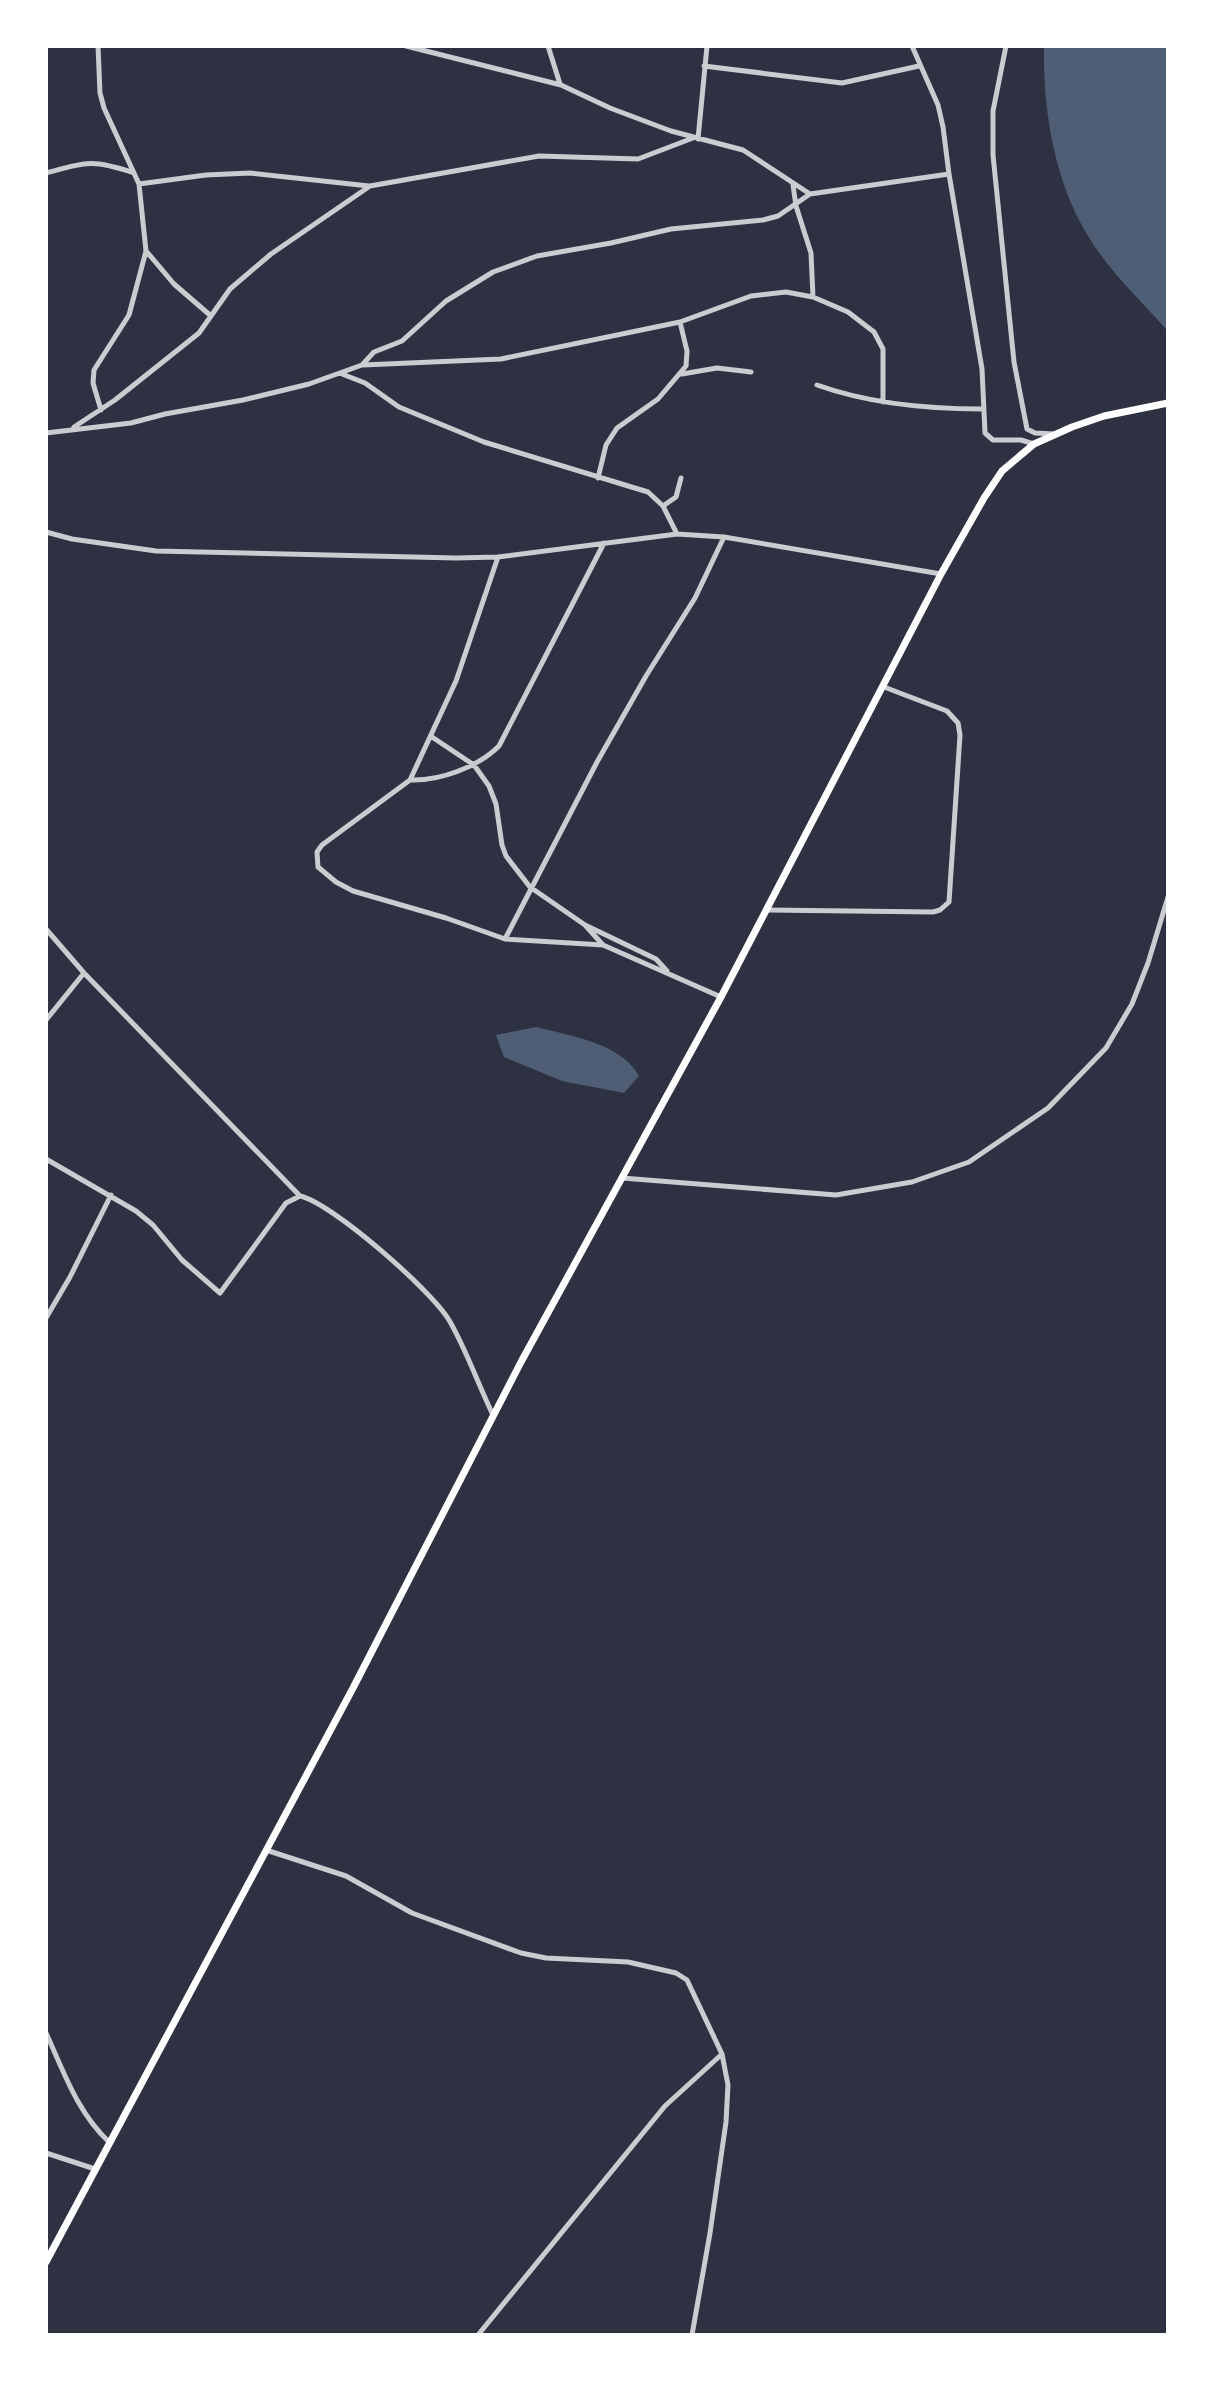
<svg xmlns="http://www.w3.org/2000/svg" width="1214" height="2381" font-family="'Golos Text',sans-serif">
<rect width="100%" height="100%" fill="#2d3142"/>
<!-- water -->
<path fill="#4f5d75" d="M1044 46H1168V331C1141 301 1109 271 1088 236 1054 180 1043 111 1044 46Z
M536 1027C571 1036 621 1043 639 1076L624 1093 562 1081 504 1057 496 1035Z"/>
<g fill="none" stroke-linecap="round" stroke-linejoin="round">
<!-- minor -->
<path stroke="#caccd0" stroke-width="5" d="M98 46 100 93 104 108 139 184 146 251 129 315 94 370 93 383 101 410
M406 46 561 85 610 108 671 131 743 150 810 194 949 174
M548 46 560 84
M912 46 938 105 943 127 949 174 982 369 985 433 993 440H1021L1034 444
M1006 46 993 111V155L1014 362 1027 429 1035 433 1055 434
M704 66 842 83 919 66
M698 139 707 46
M46 173C87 162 92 159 134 173
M139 184 206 175 250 173 369 186
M793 185 796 206 811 253 813 297
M147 252 174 284 211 316
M363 365 501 359 680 322 751 296 786 292 813 297 848 312 874 332 883 349V402
M342 374 365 383 399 407 484 442 648 492 663 506 677 534
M682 374 717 368 751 372
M817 385C870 404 926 409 982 409
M74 427 115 400 199 333 230 289 271 254 370 186 539 156 638 159 693 138
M46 433 131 423 165 414 243 400 309 384 362 365 374 352 402 341 446 301 493 272 537 256 611 243 671 229 763 220 778 216 810 194
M598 478 606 445 617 428 658 399 686 366 687 351 680 322
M663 506 676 497 681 478
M46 532 72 539 156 551 456 558 498 557 677 534 724 537 941 574
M498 557 456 681 410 780 322 845 317 852 318 867 336 882 353 891 446 918 505 939 603 945
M432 737 474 765 489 786 496 804 502 845 506 856 530 887 585 925 656 959 667 971
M410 780C440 781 478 767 499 746L604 543
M767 910 933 912 940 910 949 902 960 735 958 723 947 711 884 687
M585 925 603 945 721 997
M46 929 84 973 300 1196C332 1203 431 1290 449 1320 466 1349 478 1384 493 1415
M505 939 597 762 646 676 695 598 724 537
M46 1020 84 973
M46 1159 136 1211 153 1225 182 1260 220 1293 286 1203 300 1196
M622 1178 836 1195 912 1182 969 1162 1048 1108 1106 1048 1132 1004 1148 963 1168 897
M46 1318 70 1277 111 1195
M266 1850 346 1876 412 1913 521 1953 546 1958 628 1962 676 1973 687 1980 722 2054 728 2085 726 2122 710 2233 692 2335
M46 2033C64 2072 77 2112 109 2142
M46 2153 95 2169
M478 2335 665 2106 722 2054"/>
<!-- primary -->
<path stroke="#fff" stroke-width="7" d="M46 2262 353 1688 521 1362 721 997 941 574 984 498 1002 471 1034 444 1072 427 1104 416 1168 403"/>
</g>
<!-- border -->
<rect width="1214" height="2381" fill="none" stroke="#ffffff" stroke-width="96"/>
</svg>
